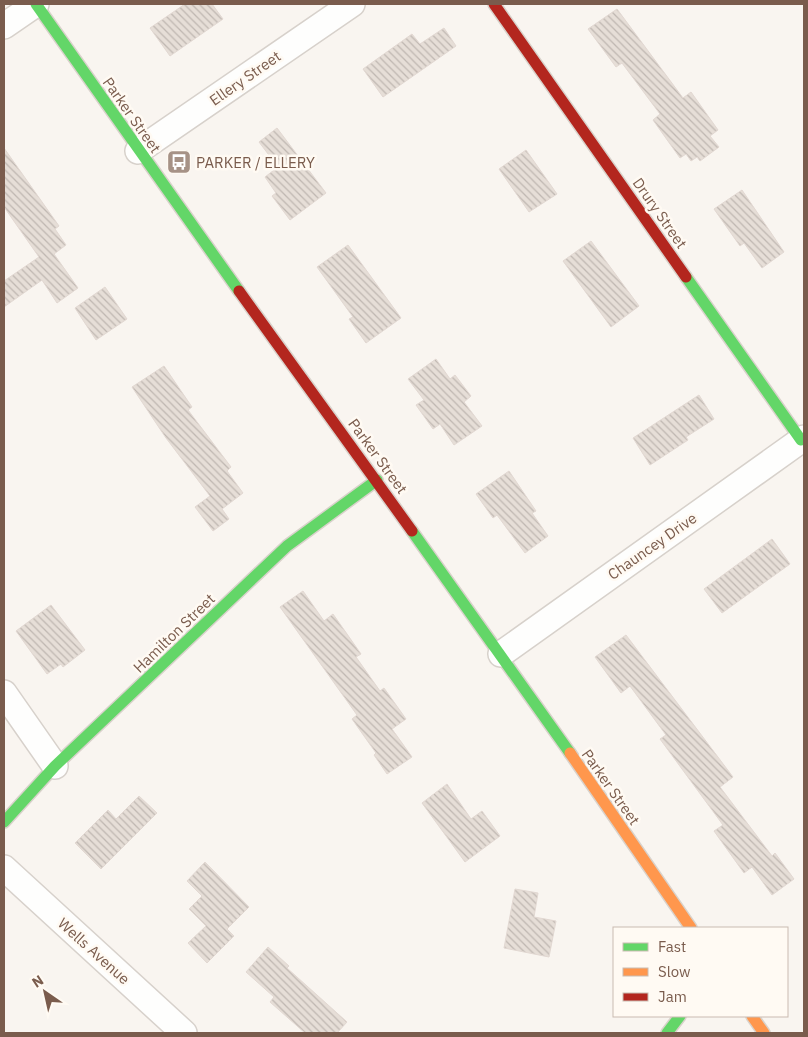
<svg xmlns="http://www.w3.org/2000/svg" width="808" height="1037" font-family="'IBM Plex Sans',sans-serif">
<defs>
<pattern id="building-back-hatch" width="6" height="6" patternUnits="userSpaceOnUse" patternTransform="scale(1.25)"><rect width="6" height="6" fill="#e6ded7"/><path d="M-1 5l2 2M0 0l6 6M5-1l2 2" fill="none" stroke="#bfb7b1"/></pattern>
</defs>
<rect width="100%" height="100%" fill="#f9f5f0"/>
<!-- building -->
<path fill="url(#building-back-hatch)" stroke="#e2d8d2" d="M185 4H212L223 19 170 56 150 28Z
M617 9 683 98 691 92 718 130 710 136 719 147 700 161 697 157 691 161 686 154 680 158 653 120 660 114 622 63 616 67 588 29Z
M444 28 456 46 383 97 363 69 412 34 420 44Z
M277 128 326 193 290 220 272 196 276 193 265 177 278 167 259 142Z
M4 148 59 226 55 229 66 245 54 254 78 288 57 303 42 280 4 307V281L39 257 4 207Z
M526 150 557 194 529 212 499 169Z
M742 190 784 252 762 268 744 243 740 246 714 209Z
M591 241 639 306 611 327 563 261Z
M348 245 401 318 366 343 349 319 353 317 317 267Z
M105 287 127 319 96 340 75 308Z
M436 359 450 379 455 375 471 396 464 402 482 426 454 445 440 424 433 429 416 405 424 400 408 379Z
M164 366 192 407 188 410 231 467 227 471 243 493 222 509 229 519 213 531 195 507 210 496 166 438 132 387Z
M699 395 714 419 686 437 688 440 650 465 633 438Z
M509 471 536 511 532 513 548 536 525 553 497 515 493 518 476 494Z
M772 539 790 564 722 613 704 589Z
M303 591 324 621 333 614 361 654 356 657 380 691 384 688 406 719 392 729 412 757 387 774 374 755 376 753 352 719 357 715 280 607Z
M51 605 85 650 63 667 61 664 47 674 16 631Z
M626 635 733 777 720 787 772 856 775 853 794 879 772 895 752 867 744 873 714 831 723 825 660 739 666 735 630 686 621 693 595 657Z
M447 784 471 819 482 811 500 836 465 862 422 803Z
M139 796 157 813 101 869 75 843 108 810 116 819Z
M205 862 249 907 227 929 234 936 207 963 188 943 206 926 189 909 202 896 187 881Z
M515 889 538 893 534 917 556 921 549 957 504 948Z
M268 947 289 966 287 968 347 1022 337 1033H305L270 1002 274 997 246 972Z"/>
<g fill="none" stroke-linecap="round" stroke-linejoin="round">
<defs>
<path id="street" d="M4 26 36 4
M138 151 352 4
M501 654 804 438
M4 693 55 766
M4 868 184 1033"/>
<path id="fast" d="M36 4 239 291
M686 277 801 440
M412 531 570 753
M4 822 55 766 287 546 377 480
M667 1033 680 1016"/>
<path id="slow" d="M570 753 691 928
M752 1016 764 1033"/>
<path id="jam" d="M494 4 686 277
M239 291 412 531"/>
</defs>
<!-- street casing -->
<use href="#street" stroke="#d7d1cb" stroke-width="28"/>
<!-- fast casing -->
<use href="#fast" stroke="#d9d2cb" stroke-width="14"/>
<!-- slow casing -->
<use href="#slow" stroke="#d9d2cb" stroke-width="14"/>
<!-- jam casing -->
<use href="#jam" stroke="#d9d2cb" stroke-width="14"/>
<!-- street -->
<use href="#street" stroke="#fefefd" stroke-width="25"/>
<!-- fast -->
<use href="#fast" stroke="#63d668" stroke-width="11"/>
<!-- slow -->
<use href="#slow" stroke="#ff974d" stroke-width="11"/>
<!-- jam -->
<use href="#jam" stroke="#b3261e" stroke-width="11"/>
</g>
<!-- icons -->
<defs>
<symbol id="bus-square" viewBox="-11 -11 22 22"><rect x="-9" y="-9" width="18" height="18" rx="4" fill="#a69286" stroke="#fffaf3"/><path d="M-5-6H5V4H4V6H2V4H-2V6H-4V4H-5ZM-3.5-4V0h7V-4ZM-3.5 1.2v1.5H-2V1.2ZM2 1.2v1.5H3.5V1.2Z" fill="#fff"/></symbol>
</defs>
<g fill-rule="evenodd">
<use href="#bus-square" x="165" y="148" width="28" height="28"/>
</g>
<g text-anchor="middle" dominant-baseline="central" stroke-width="5" stroke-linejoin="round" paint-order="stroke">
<!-- street labels -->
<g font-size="15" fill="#7a5c4d" stroke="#fffaf3">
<text transform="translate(245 78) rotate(-35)">Ellery Street</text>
<text transform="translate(132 115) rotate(55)">Parker Street</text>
<text transform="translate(660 213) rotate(55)">Drury Street</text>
<text transform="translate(378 456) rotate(54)">Parker Street</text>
<text transform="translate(652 546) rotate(-35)">Chauncey Drive</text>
<text transform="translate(174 633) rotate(-44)">Hamilton Street</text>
<text transform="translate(611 787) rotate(55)">Parker Street</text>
<text transform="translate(94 951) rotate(42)">Wells Avenue</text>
</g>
<!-- poi labels -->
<g font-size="15" fill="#7a5c4d" stroke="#fffaf3" text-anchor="start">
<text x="196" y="162">PARKER / ELLERY</text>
</g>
</g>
<!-- border -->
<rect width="808" height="1037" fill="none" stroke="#7a5c4d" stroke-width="10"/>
<!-- legend -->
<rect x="613" y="927" width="175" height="90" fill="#fffaf3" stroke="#cabbb1"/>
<rect x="623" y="943" width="25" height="8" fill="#63d668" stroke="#cabbb1"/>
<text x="658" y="952" font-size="15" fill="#7a5c4d">Fast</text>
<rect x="623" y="968" width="25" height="8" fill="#ff974d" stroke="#cabbb1"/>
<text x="658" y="977" font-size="15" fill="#7a5c4d">Slow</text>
<rect x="623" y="993" width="25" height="8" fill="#b3261e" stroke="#cabbb1"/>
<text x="658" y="1002" font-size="15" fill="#7a5c4d">Jam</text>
<!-- north arrow -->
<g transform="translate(45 992) rotate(326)" stroke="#fffaf3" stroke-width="4" paint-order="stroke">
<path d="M0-4L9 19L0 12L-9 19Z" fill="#7a5c4d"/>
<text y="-8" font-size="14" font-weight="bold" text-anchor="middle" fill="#7a5c4d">N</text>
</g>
</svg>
